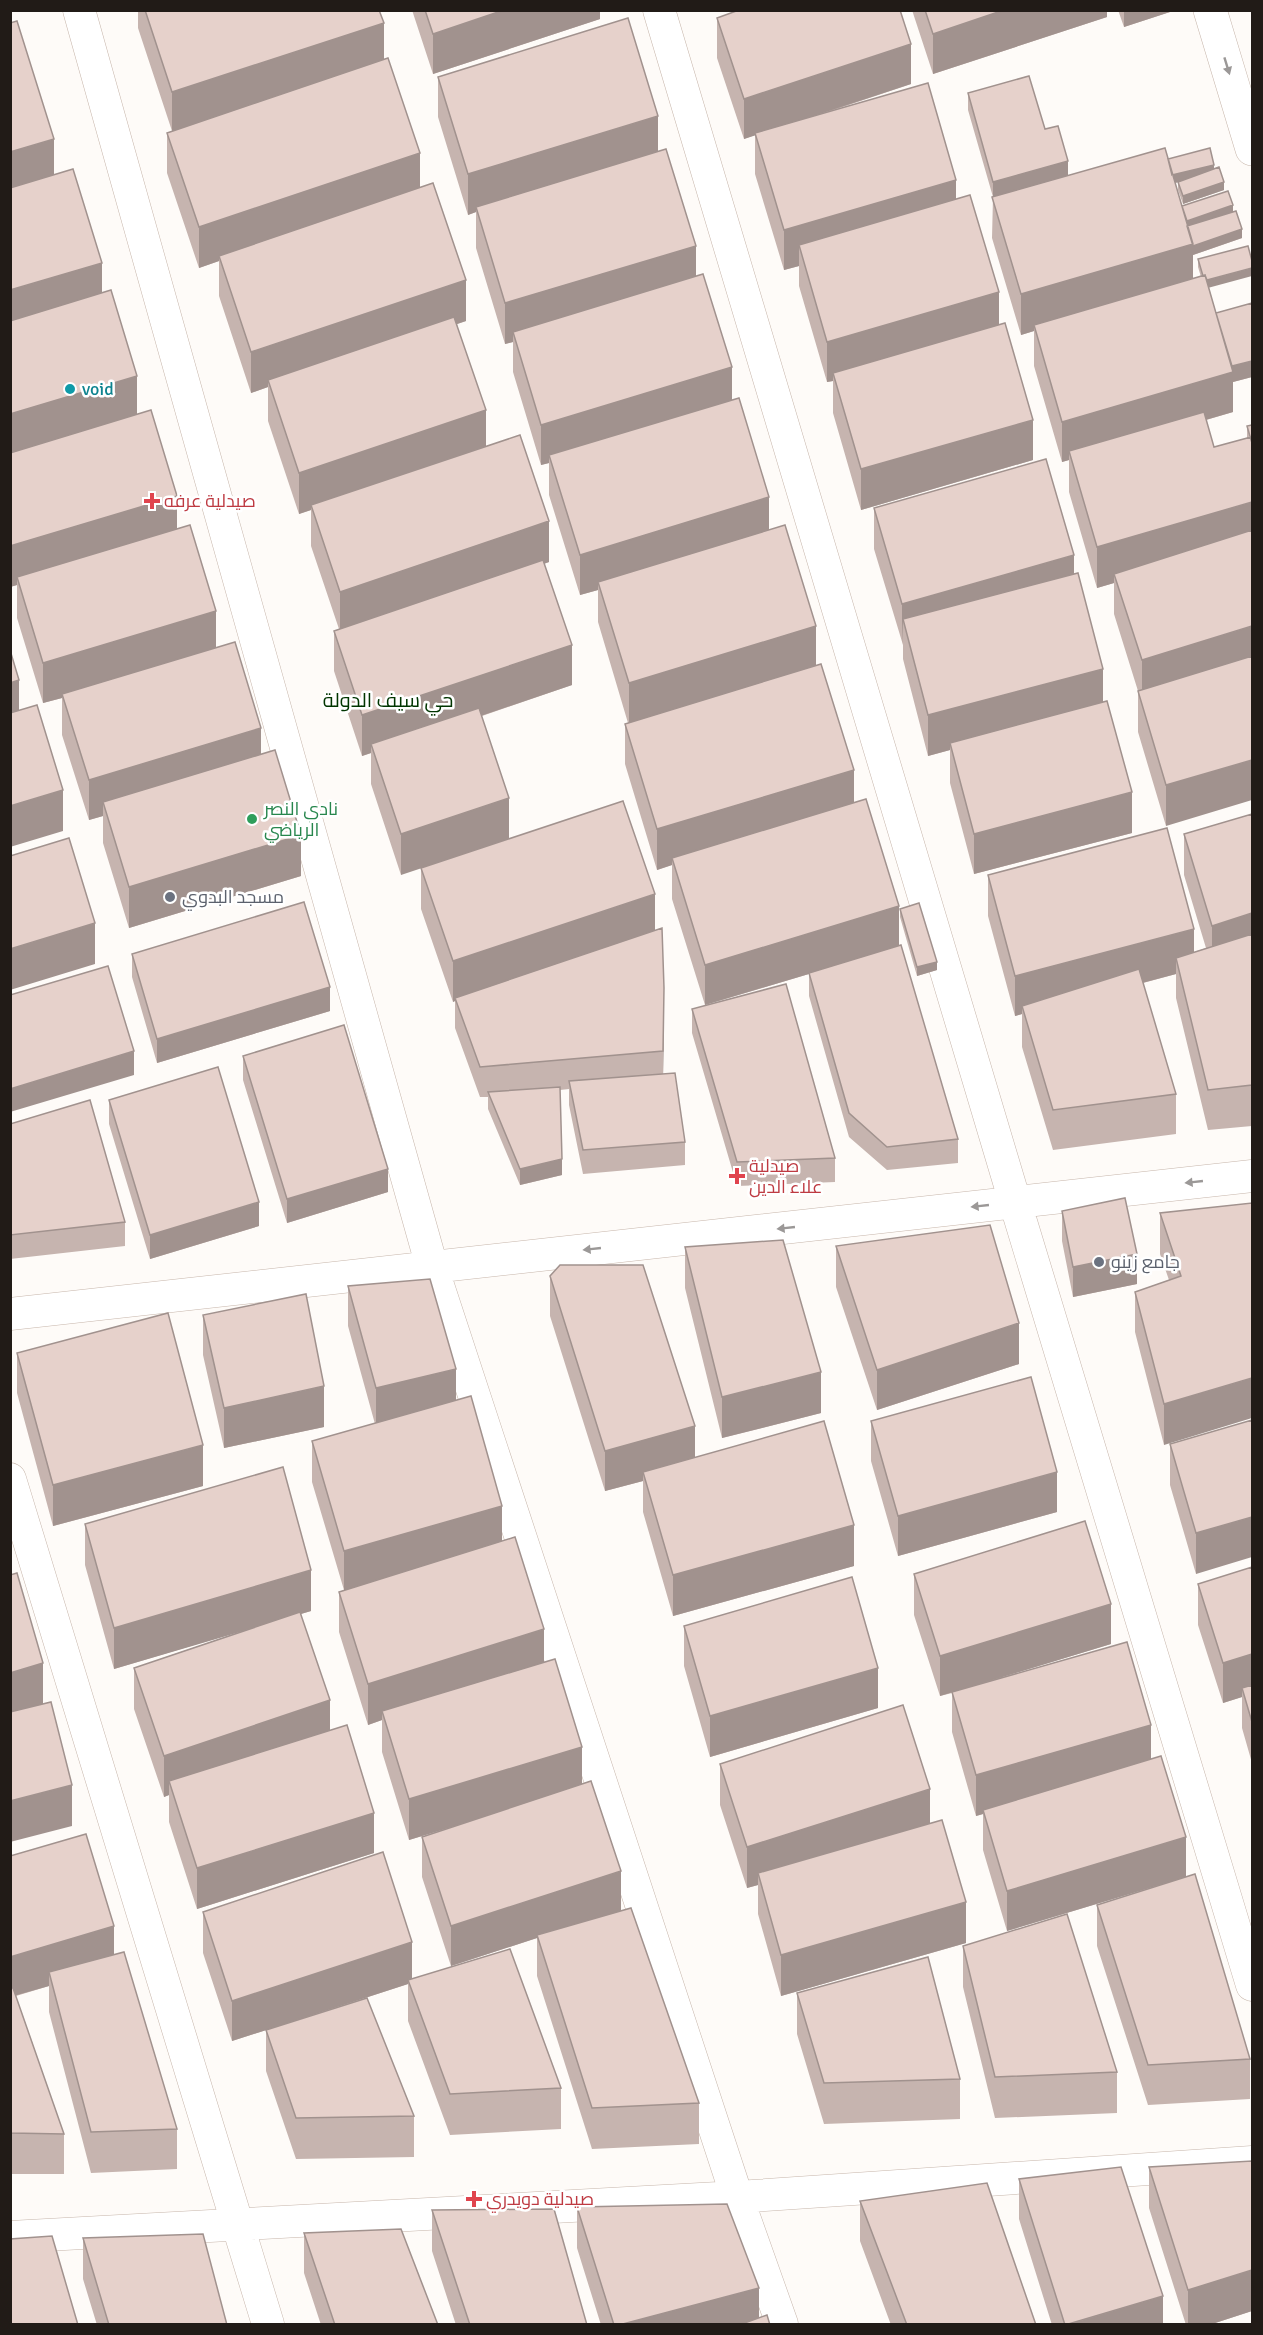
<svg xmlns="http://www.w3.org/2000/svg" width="1263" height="2335" font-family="Signika,Cairo,sans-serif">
<rect width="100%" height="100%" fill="#fefbf8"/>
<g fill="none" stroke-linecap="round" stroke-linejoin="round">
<defs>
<path id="street" d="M79 10 432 1267 737 2197 782 2324
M659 10 1015 1202 1252 1985
M10 1314 1252 1176
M10 1479 268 2324
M10 2237 737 2197 1252 2162"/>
<path id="primary" d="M1210 10 1252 149"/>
</defs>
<!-- street casing -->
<use href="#street" stroke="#c7b6ab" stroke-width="33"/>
<!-- primary casing -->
<use href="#primary" stroke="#c7b6ab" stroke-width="34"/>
<!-- street -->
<use href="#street" stroke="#fff" stroke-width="32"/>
<!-- primary -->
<use href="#primary" stroke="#fff" stroke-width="33"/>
</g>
<!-- wall -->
<path fill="#c6b4af" d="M138 10H379L384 60 420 188 466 321 457 324 486 446 549 562 544 564 572 685 482 716 401 875 371 784V753L362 756 334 671V631L339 629 311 546V510L299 514 268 421V387L251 393 219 296V261L199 268 167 173V133L172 131 138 28Z
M412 10H600V19L433 74Z
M912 10H1107V17L933 74Z
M1118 10H1170V12L1124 27Z
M717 18 911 84 813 117 956 200 999 325 1033 460 861 510 833 413V381L827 382 799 286V266L784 270 755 174V135L744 139 717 58Z
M438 77 658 152 696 276 769 529 816 666 854 803 958 1139V1163L887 1170 849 1137 809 996V974L705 1005 672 899V865L657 870 625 764V724L628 723 598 622V590L580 595 549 495V463L541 465 513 372V342L505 344 476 248V212L468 215 438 117Z
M968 93 1045 129 1068 176 1168 159 1214 169 1224 190 1183 204 1178 190V182L1175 183 1182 209V206L1233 211 1242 238 1193 255V279L1201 277 1198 267V259L1209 288 1216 313 1252 303V377L1233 382V412L1206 420 1214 447 1247 438V426L1252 425 1166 826 1138 732V691L1114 614V583L1097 588 1069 492V460L1062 462 1034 366V331L1021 335 992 238 993 197 968 110Z
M54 175 102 293 137 415 177 529 216 648 261 754 301 876 129 928 103 843V816L89 820 62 735V698L43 703 17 618V585L10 587Z
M874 508 1074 574 1103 702 1132 833 974 874 950 783V750L928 756 903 659V645L874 549Z
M1252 814V1126L1208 1130 1176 998V974L1143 983 1176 1094V1134L1053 1150 1022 1047V1014L1015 1016 988 916V875L1194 952 1206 948 1184 875V834Z
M421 868 655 930 664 1018 663 1074 685 1142V1165L583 1174 569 1105V1089L560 1090 562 1175 520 1185 488 1109V1097H480L455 1028V1001L453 1002 421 909Z
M900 909 937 970 917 976 900 917Z
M132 954 330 1011 157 1063 132 977Z
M692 1009 835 1158V1182L737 1186 692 1033Z
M243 1056 388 1192 287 1223 243 1080Z
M109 1100 259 1226 150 1259 109 1124Z
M10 1124 125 1222V1246L10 1259Z
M1252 1203 1164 1445 1135 1332V1292L1169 1280 1160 1254V1213Z
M1062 1211 1137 1284 1073 1297 1062 1241Z
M836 1246 1019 1364 877 1410 836 1287Z
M685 1247 821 1413 722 1438 685 1288Z
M550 1276 695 1457 854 1566 673 1616 643 1512V1481L605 1491 550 1316Z
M348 1286 456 1400 502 1541 544 1662 621 1911 699 2103V2144L592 2149 537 1976V1938L451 1966 422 1877V1837L462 1824 409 1840 382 1752V1720L368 1725 339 1632V1592L344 1590 312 1482V1441L375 1424 348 1326Z
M203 1315 324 1427 224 1448 203 1355Z
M17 1353 203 1486 53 1526 17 1393Z
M1252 1420 1196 1574 1170 1485V1444Z
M871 1421 1057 1512 898 1556 871 1461Z
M85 1524 311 1611 301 1614 330 1731 374 1853 197 1909 169 1822V1795L164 1797 134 1709V1668L251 1628 114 1669 85 1565Z
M1252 1567V1763L1242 1728V1697L1223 1703 1198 1625V1584Z
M914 1574 1111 1644 1002 1677 1151 1759 1186 1877 1250 2059V2099L1148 2105 1097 1946V1905L1179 1879 1007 1931 983 1850V1814L976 1816 952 1732V1693L940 1696 914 1615Z
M684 1626 878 1708 710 1757 684 1666Z
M720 1764 930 1823 966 1943 781 1996 758 1914V1885L747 1888 720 1805Z
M10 1856 114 1954 177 2129V2169L91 2173 49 2012V1986L16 1996 64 2134V2174H10Z
M203 1912 412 1979 561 2088V2129L450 2135 408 2021V1984L232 2041 203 1953Z
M963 1946 1117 2072V2113L995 2118 963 1987Z
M797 1993 960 2079V2119L824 2124 797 2034Z
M266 2030 414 2116V2157L296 2159 266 2071Z
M1252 2161V2311L1209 2325H1186L1149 2208V2167Z
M1019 2179 1163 2325H1052L1019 2219Z
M860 2201 1036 2325H891L860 2241Z
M577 2207 759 2318 770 2325H601L577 2248Z
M432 2210 587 2325H456L432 2251Z
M304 2233 438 2325H321L304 2273Z
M83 2238 227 2325H97L83 2279Z"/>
<!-- shaded-wall -->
<path fill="#a1928e" d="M504 10H600V19L433 74V34Z
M1004 10H1107V17L933 74V34Z
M1126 10H1170V12L1124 27V11Z
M384 23V64L172 133V92Z
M911 44V84L744 139V99Z
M658 116V157L476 207V212L468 215V174Z
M54 139V179L10 193V152Z
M420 153V193L219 256V261L199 268V227Z
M1068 161V177L993 198V182Z
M1214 165V173L1171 184V175Z
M956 180V220L799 245V266L784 270V230Z
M1224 182V190L1183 204V196Z
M1233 205V213L1187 229V221Z
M1242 229V238L1193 255V246Z
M1193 244V285L1034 325V331L1021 335V294Z
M696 246V286L513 332V342L505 344V303Z
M102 263V303L10 331V290Z
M1252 268V276L1204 289V281Z
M466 280V321L270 387 268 380V387L251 393V352Z
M999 292V333L833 373V381L827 382V342Z
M1252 361V377L1233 382V412L1071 459 1069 451V460L1062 462V422L1228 367Z
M732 367V407L549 455V463L541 465V425Z
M137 376V416L10 455V414Z
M486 410V451L311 505V510L299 514V473Z
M1033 420V460L861 510V469Z
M177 496V536L17 577V585L10 587V546Z
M769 497V538L598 582V590L580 595V555Z
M1252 502V543L1114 574V583L1097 588V547Z
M549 521V562L340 632V592Z
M1074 555V595L903 619 902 645V604Z
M216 611V651L62 694V698L43 703V663Z
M816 626V666L629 724V683Z
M1252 626V666L1142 701V660Z
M572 645V685L374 752 371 744V753L362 756V715Z
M1103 669V709L950 743V750L928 756V715Z
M19 680V720L10 723V683Z
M261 728V768L103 802V816L89 820V780Z
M1252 760V800L1166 826V785Z
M854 770V810L672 858V865L657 870V829Z
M63 790V831L10 847V806Z
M1132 792V833L974 874V834Z
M509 798V839L401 875V834Z
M301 835V876L129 928V887Z
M655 894V934L455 998V1001L453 1002V961Z
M899 906V947L705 1005V965Z
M1252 913V954L1212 966V926Z
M95 923V964L10 990V949Z
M1194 929V969L1176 958V974L1025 1014 1022 1006V1014L1015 1016V976Z
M937 962V970L917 976V967Z
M330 987V1011L157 1063V1039Z
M664 988V1018L663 1081V1051Z
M134 1051V1075L10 1112V1089Z
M562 1159V1175L520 1185V1169Z
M388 1169V1192L287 1223V1199Z
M259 1202V1226L150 1259V1235Z
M1137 1254V1284L1073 1297V1267Z
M1019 1323V1364L877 1410V1370Z
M456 1369V1410L376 1429V1388Z
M821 1372V1413L722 1438V1397Z
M1252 1378V1418L1164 1445V1404Z
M324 1386V1427L224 1448V1408Z
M695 1426V1467L643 1472V1481L605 1491V1451Z
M203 1445V1486L53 1526V1485Z
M1057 1472V1512L898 1556V1516Z
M502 1506V1546L344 1591V1551Z
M1252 1517V1557L1196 1574V1533Z
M854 1525V1566L673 1616V1575Z
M311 1570V1611L114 1669V1628Z
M1111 1604V1644L940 1696V1656Z
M544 1629V1670L382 1711V1720L368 1725V1684Z
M1252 1654V1694L1242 1688V1697L1223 1703V1663Z
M43 1663V1704L10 1713V1673Z
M878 1668V1708L710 1757V1716Z
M330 1700V1741L169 1781V1795L164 1797V1756Z
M1151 1725V1766L983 1810V1814L976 1816V1775Z
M582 1747V1787L409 1840V1799Z
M72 1785V1826L10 1842V1801Z
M930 1789V1830L758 1873V1885L747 1888V1847Z
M374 1813V1853L197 1909V1868Z
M1186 1837V1877L1007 1931V1891Z
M621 1871V1911L537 1935V1938L451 1966V1926Z
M966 1902V1943L781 1996V1955Z
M114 1926V1966L49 1972V1986L10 1997V1957Z
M412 1942V1982L408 1980V1984L232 2041V2001Z
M1252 2270V2311L1209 2325H1188V2290Z
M759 2288V2325H619Z
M1163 2296V2325H1067Z"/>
<!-- building -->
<path fill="#e6d1cb" stroke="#a1928e" stroke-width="1.5" d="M145 10H379L384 23 172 92Z
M425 10H504L433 34Z
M739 10H900L911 44 744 99 717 18Z
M925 10H1004L933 34Z
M628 18 658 116 468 174 438 77Z
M17 21 54 139 10 152V23Z
M388 58 420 153 199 227 167 133Z
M1029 76 1045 129 1058 126 1068 161 993 182 968 93Z
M928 83 956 180 784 230 755 133Z
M1165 148 1193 244 1021 294 992 197Z
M1210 148 1214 165 1172 175 1168 159Z
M666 149 696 246 505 303 476 207Z
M1219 167 1224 182 1183 196 1178 182Z
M73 169 102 263 10 290V188Z
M433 183 466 280 251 352 219 256Z
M1228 191 1233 205 1187 221 1182 206Z
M970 195 999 292 827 342 799 245Z
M1236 211 1242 229 1193 246 1187 226Z
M1248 246 1252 261V268L1207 280 1205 275 1203 276 1198 259Z
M703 274 732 367 541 425 513 332Z
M1205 275 1233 372 1062 422 1034 325Z
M111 290 137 376 10 414V321Z
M1252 303V361L1232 366 1216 313Z
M454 317 486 410 299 473 268 380Z
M1005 323 1033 420 861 469 833 373Z
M739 398 769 497 580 555 549 455Z
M151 410 177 496 10 546V453Z
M1204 412 1214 447 1251 437 1252 443V502L1097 547 1069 451Z
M1252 425V443L1247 426Z
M520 435 549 521 340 592 311 505Z
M1046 459 1074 555 902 604 874 508Z
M190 525 216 611 43 663 17 577Z
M785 525 816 626 629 683 598 582Z
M1252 530V626L1142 660 1114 574Z
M543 560 572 645 362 715 334 631Z
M1078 573 1103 669 928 715 903 619Z
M235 642 261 728 89 780 62 694Z
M10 650 19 680 10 683Z
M1252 656V760L1166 785 1138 691Z
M821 664 854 770 657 829 625 724Z
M1107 701 1132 792 974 834 950 743Z
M37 705 63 790 10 806V713Z
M479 708 509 798 401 834 371 744Z
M275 750 301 835 129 887 103 802Z
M866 799 899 906 705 965 672 858Z
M623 801 655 894 453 961 421 868Z
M1252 814V913L1212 926 1184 834Z
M1167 828 1194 929 1015 976 988 875Z
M69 838 95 923 10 949V856Z
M304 902 330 987 157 1039 132 954Z
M919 903 937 962 917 967 900 909Z
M662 928 664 988 663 1051 480 1067 455 998Z
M1252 934V1085L1208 1090 1176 958Z
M901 945 958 1139 887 1147 849 1113 809 973Z
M108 966 134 1051 10 1089V995Z
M1139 969 1176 1094 1053 1110 1022 1006Z
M786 984 835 1158 737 1162 692 1009Z
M344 1025 388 1169 287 1199 243 1056Z
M218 1067 259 1202 150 1235 109 1100Z
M675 1073 685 1142 583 1150 569 1081Z
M560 1087 562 1159 520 1169 488 1092Z
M90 1100 125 1222 10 1235V1124Z
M1125 1198 1137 1254 1073 1267 1062 1211Z
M1252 1203V1378L1164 1404 1135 1292 1181 1276 1160 1213Z
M990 1225 1019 1323 877 1370 836 1246Z
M783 1240 821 1372 722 1397 685 1247Z
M560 1265H643L695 1426 605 1451 550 1276Z
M430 1279 456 1369 376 1388 348 1286Z
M306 1294 324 1386 224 1408 203 1315Z
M168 1313 203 1445 53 1485 17 1353Z
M1031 1377 1057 1472 898 1516 871 1421Z
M471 1396 502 1506 344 1551 312 1441Z
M1252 1420V1517L1196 1533 1170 1444Z
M824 1421 854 1525 673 1575 643 1472Z
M283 1467 311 1570 114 1628 85 1524Z
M1085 1521 1111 1604 940 1656 914 1574Z
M515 1537 544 1629 368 1684 339 1592Z
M1252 1567V1654L1223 1663 1198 1584Z
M17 1573 43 1663 10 1673V1575Z
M852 1577 878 1668 710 1716 684 1626Z
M300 1612 330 1700 164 1756 134 1668Z
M1127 1642 1151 1725 976 1775 952 1692Z
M555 1659 582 1747 409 1799 382 1711Z
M1252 1685V1722L1242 1688Z
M51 1702 72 1785 10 1801V1712Z
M903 1705 930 1789 747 1847 720 1764Z
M347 1725 374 1813 197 1868 169 1781Z
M1161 1756 1186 1837 1007 1891 983 1810Z
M591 1781 621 1871 451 1926 422 1837Z
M942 1820 966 1902 781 1955 758 1873Z
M86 1834 114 1926 10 1957V1856Z
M383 1852 412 1942 232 2001 203 1912Z
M1195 1874 1250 2059 1148 2065 1097 1905Z
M631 1908 699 2103 592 2108 537 1935Z
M1067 1914 1117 2072 995 2077 963 1946Z
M510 1949 561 2088 450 2094 408 1980Z
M124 1952 177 2129 91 2132 49 1972Z
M928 1957 960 2079 824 2083 797 1993Z
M10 1988H13L64 2134 10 2133Z
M367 1998 414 2116 296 2118 266 2030Z
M1252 2161V2270L1188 2290 1149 2167Z
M1121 2167 1163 2296 1065 2325 1019 2179Z
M987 2183 1036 2325H907L860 2201Z
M727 2204 759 2288 619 2325H614L577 2207Z
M554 2209 587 2325H470L432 2210Z
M401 2229 438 2325H335L304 2233Z
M203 2234 227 2325H109L83 2238Z
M52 2236 78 2325H10V2239Z
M767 2315 770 2325H739Z"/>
<!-- one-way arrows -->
<defs><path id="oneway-solid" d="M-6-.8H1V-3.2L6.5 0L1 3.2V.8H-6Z" transform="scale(1.5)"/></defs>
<g fill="#9b9897">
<use href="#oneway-solid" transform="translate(1227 66) rotate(73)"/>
<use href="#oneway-solid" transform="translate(1194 1182) rotate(174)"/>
<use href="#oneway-solid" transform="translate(980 1206) rotate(174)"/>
<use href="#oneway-solid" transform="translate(786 1228) rotate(174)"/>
<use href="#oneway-solid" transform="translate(592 1249) rotate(174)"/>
</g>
<!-- markers -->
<circle fill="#0f9aa8" stroke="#fff" stroke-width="2" cx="70" cy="389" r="6"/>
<g fill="#e0444e" stroke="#fff" stroke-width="2">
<path d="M149 492h6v6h6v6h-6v6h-6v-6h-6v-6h6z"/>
<path d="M734 1167h6v6h6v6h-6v6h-6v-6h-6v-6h6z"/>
<path d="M471 2190h6v6h6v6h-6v6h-6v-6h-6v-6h6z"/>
</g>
<circle fill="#2e9e5b" stroke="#fff" stroke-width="2" cx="252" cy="819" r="6"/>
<g fill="#6b7280" stroke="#fff" stroke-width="2">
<circle cx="170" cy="897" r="6"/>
<circle cx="1099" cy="1262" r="6"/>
</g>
<g text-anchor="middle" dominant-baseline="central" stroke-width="5" stroke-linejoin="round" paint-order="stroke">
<!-- culture labels -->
<g font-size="18" fill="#0d838f" stroke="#fff" text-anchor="start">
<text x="82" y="389">void</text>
</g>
<!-- health labels -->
<g font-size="18" fill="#be3a42" stroke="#fff" text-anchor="start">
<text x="164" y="501">صيدلية عرفه</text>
<text x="749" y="1166">صيدلية<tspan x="749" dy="21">علاء الدين</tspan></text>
<text x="486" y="2199">صيدلية دويدري</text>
</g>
<!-- leisure labels -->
<g font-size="18" fill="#27864d" stroke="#fff" text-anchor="start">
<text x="264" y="809">نادي النصر<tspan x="264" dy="21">الرياضي</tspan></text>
</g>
<!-- worship labels -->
<g font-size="18" fill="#5b616d" stroke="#fff" text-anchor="start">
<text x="182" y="897">مسجد البدوي</text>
<text x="1111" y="1262">جامع زينو</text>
</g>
<!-- neighbourhood labels -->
<g font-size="20" fill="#003500" stroke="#fff">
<text x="388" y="700">حي سيف الدولة</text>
</g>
</g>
<!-- border -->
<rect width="1263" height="2335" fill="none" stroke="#211b17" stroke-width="24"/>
</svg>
